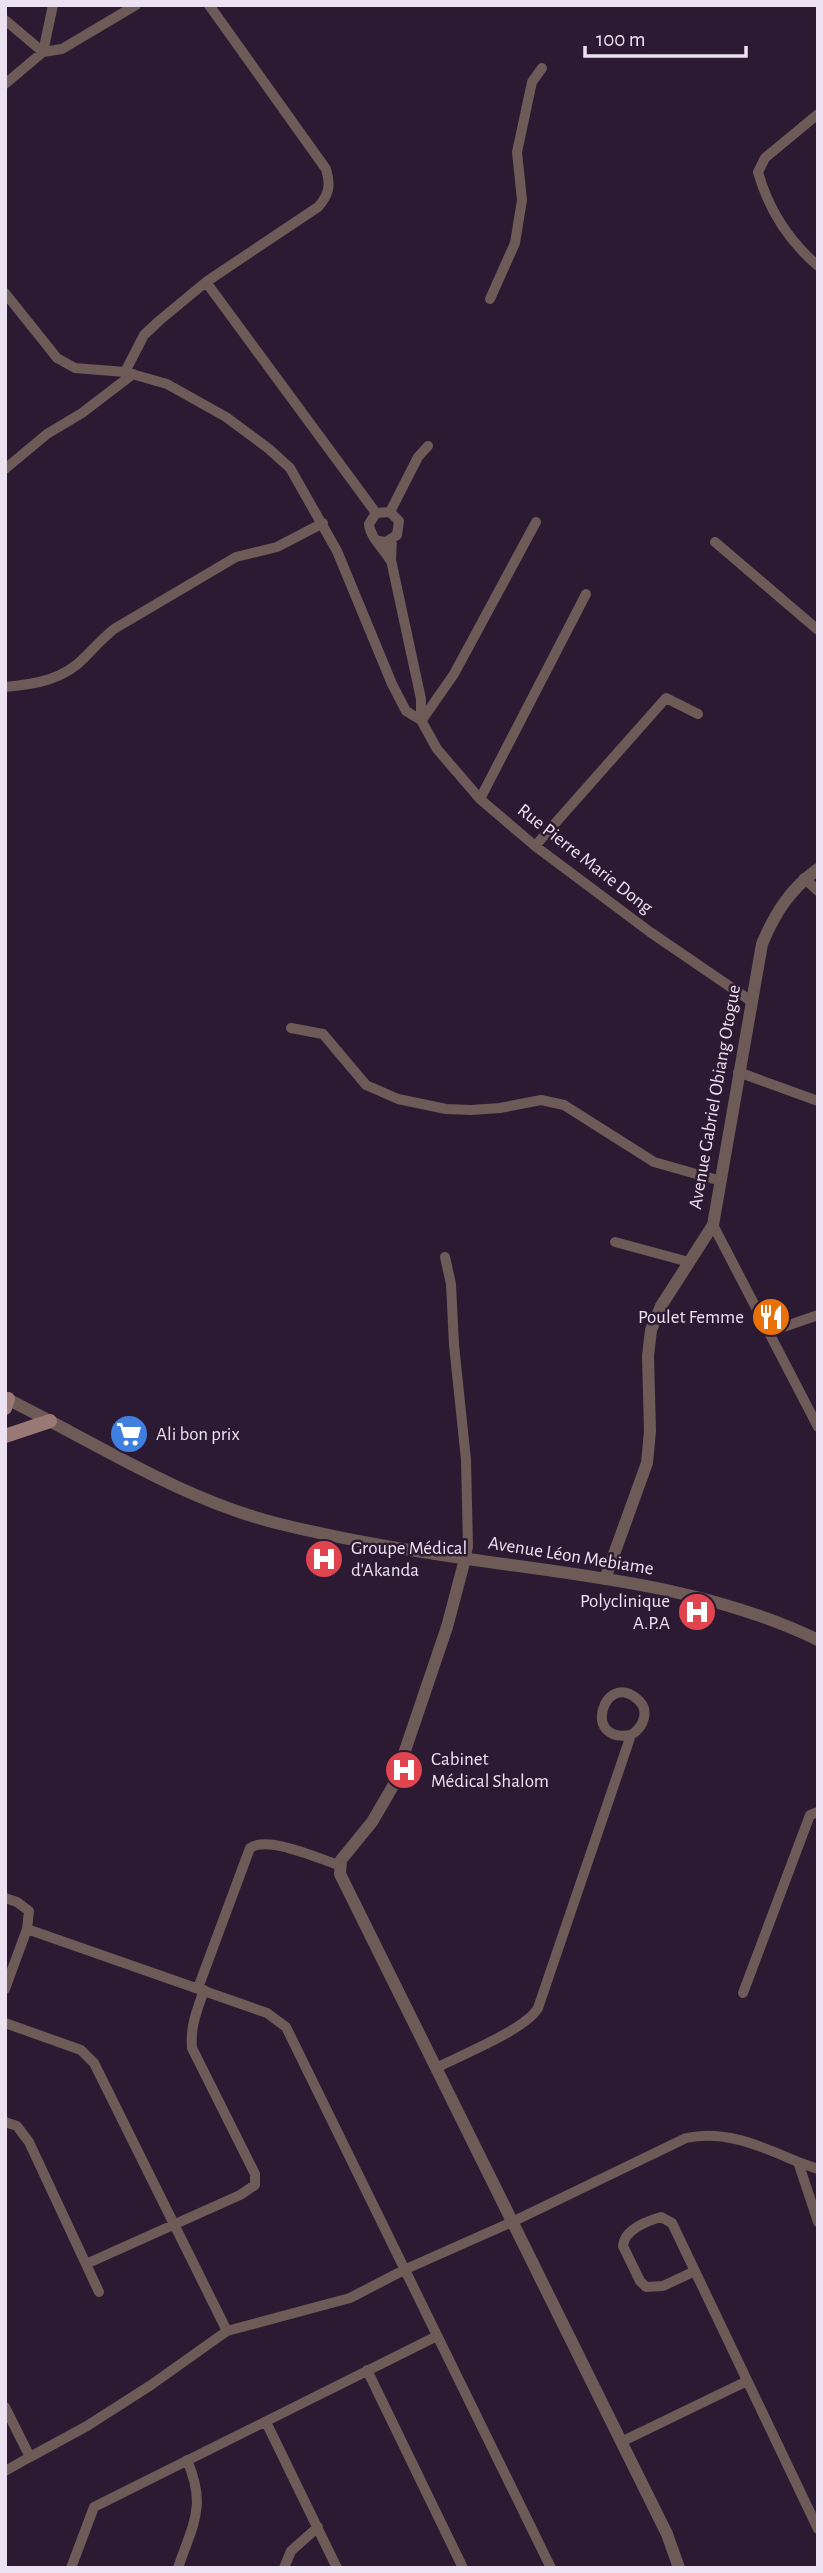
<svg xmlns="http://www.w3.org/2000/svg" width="823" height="2573" font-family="'Alegreya Sans',sans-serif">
<rect width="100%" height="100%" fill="#2c1a32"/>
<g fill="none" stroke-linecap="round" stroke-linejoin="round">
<!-- minor -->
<path stroke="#6e5a57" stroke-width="10" d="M5 20 43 52
M43 52 53 5
M5 84 43 52 62 49 136 5
M818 114 765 158 758 172C768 208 789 241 818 266
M206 282 376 513
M5 293 57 358 75 368 125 372 167 384 226 417 269 449 290 468 337 551 392 684 406 711 421 720
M490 299 515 243 522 200 517 152 532 82 542 68
M125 372 144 335 160 320 206 282 318 207C329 195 331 185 326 169L209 5
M5 469 47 434 82 413 133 374
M390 512 418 457 428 446
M392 539 391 560 421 699V720L437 749 480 799 535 846 650 932 751 1001
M379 541 386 542 397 535 399 521 390 512 376 513 369 524C370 537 383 548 390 560
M715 542 818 630
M5 687C36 684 64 680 86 656 95 647 103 638 114 629L236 557 277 547 323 523
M422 720 454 674 536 522
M480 799 586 594
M535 846 666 698 698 714
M804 878 818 891
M291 1028 323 1034 366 1085 398 1099 446 1109 471 1110 500 1108 541 1100 564 1105 654 1162 721 1181
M738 1072 818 1101
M713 1225 818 1427
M615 1242 689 1262
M445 1257 451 1284 454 1345 466 1460 468 1547 465 1559
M769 1332 818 1315
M5 1898 17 1902 29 1911 27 1929 5 1989
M27 1929 267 2013 286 2027 551 2568
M198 1988 250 1848C268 1835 319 1859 339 1865
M743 1993 810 1815 818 1812
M5 2023 81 2050 94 2063 227 2331
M436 2068C461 2055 525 2030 538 2008L631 1735C644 1727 651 1709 636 1698 604 1672 581 1744 631 1735
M5 2122 17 2126 29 2142 99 2292
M798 2162 818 2169
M86 2264 240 2195 255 2185V2174L192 2048C190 2027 197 2010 204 1990
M695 2271 663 2286 646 2287 640 2281 623 2246C624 2230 647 2221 661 2217L672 2223 818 2529
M367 2370 463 2568
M5 2407 30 2457 87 2426 151 2385 227 2331 350 2298 406 2269 512 2222 686 2138C725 2129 763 2147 798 2162L818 2222
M266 2422 337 2568
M621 2442 747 2381
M5 2471 30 2457
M71 2568 94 2507 437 2336
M178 2568C193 2523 207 2507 187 2460
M284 2568 291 2551 318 2527"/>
<!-- tertiary -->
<path stroke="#6e5a57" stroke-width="12" d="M5 1398C95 1442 182 1500 280 1524 341 1539 405 1550 468 1559 586 1576 709 1587 818 1640
M465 1559 447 1627 393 1786 372 1822 341 1860 340 1874 667 2534 679 2568
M605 1579 647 1463 650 1431 648 1356 651 1330 661 1306 713 1225 762 944C775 913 790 889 818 869"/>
<!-- secondary -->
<path stroke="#997975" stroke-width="14" d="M5 1408 8 1399
M5 1436 50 1421"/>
</g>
<!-- icons -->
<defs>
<symbol id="restaurant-disc" viewBox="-11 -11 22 22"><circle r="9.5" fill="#e8710a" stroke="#2c1a32"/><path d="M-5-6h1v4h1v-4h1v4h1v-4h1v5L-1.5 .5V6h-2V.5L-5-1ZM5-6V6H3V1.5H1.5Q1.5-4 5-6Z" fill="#fff"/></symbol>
<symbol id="supermarket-disc" viewBox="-11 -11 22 22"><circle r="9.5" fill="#3f7fe0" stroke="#2c1a32"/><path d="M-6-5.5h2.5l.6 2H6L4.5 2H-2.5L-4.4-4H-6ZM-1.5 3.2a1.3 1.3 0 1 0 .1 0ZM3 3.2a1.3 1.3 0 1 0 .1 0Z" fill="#fff"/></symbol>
<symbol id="hospital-disc" viewBox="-11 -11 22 22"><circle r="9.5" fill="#e0444e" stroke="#2c1a32"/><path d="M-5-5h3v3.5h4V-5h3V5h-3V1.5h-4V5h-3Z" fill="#fff"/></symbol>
</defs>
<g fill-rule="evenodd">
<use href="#restaurant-disc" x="749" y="1295" width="44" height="44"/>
<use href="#supermarket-disc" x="107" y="1412" width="44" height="44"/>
<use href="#hospital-disc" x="302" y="1537" width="44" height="44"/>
<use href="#hospital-disc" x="675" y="1590" width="44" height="44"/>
<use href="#hospital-disc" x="382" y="1748" width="44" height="44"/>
</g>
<g text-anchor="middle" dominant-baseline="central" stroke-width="5" stroke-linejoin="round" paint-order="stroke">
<!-- street labels -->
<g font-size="19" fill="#ede2f1" stroke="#2c1a32">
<text transform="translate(585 859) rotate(38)">Rue Pierre Marie Dong</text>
<text transform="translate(715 1097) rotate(-80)">Avenue Gabriel Obiang Otogue</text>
<text transform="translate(571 1556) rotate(9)">Avenue Léon Mebiame</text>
</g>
<!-- poi labels -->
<g font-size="19" fill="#ede2f1" stroke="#2c1a32" text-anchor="start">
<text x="744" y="1317" text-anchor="end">Poulet Femme</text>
<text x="156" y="1434">Ali bon prix</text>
<text x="351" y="1548">Groupe Médical<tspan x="351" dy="22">d'Akanda</tspan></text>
<text x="670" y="1601" text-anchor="end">Polyclinique<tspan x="670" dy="22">A.P.A</tspan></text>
<text x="431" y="1759">Cabinet<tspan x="431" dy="22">Médical Shalom</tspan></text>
</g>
</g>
<!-- border -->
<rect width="823" height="2573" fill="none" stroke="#ede2f1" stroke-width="14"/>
<!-- scale -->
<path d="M585 46v10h161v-10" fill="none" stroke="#ede2f1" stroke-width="3.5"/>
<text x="596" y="46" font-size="21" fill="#ede2f1" stroke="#2c1a32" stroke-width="5" paint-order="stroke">100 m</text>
</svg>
